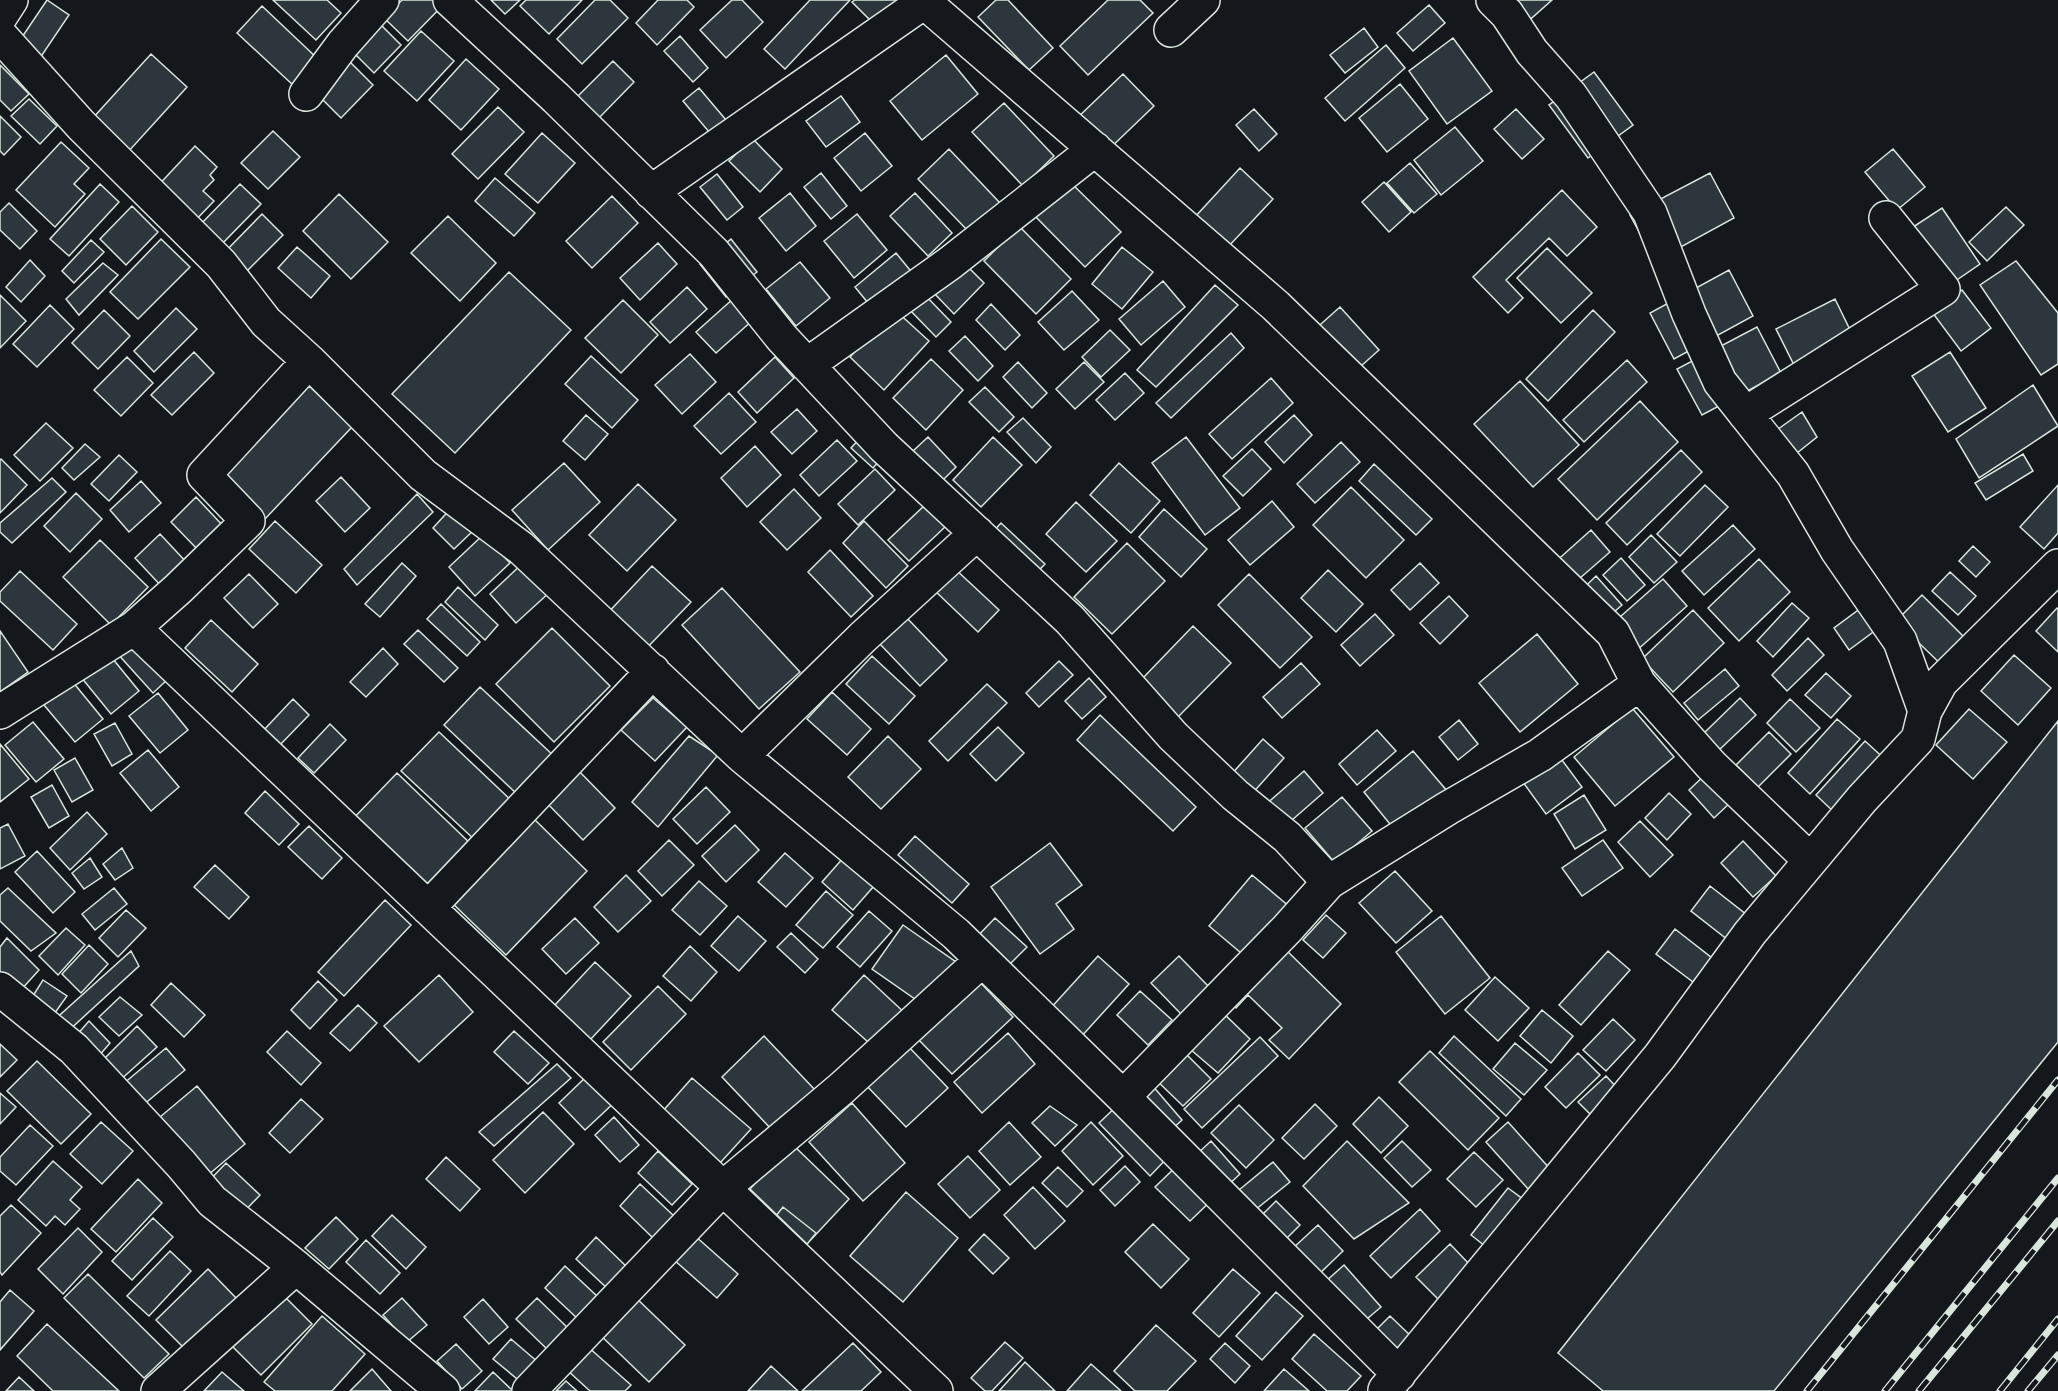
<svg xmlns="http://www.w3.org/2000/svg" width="2058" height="1391" font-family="Mulish,sans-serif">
<rect width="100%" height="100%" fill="#14181c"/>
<!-- building -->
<path fill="#2c363c" stroke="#d8e6dc" stroke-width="1.5" d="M47 0 69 15 36 64 14 49Z
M273 0H327L341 13 316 40Z
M402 0H448L408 41 384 18Z
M491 0H520L505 14Z
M526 0H582L549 34 520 6Z
M595 0H610L628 18 582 64 557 39Z
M658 0H687L694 7 657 45 636 23Z
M732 0H742L763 22 726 58 700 30Z
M810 0H850L785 69 764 49Z
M855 0H899L883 33 852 2Z
M996 0H1008L1053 48 1029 70 978 17Z
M1108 0H1140L1153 13 1088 75 1060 46Z
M1486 0H1552L1516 32Z
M1429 5 1445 23 1413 51 1397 33Z
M262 6 319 60 294 86 237 33Z
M378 22 401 45 374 73 351 50Z
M1364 28 1378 47 1345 73 1330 55Z
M421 31 454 61 417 101 384 71Z
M680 36 708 68 693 82 664 51Z
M1453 38 1492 91 1447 124 1409 71Z
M1386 45 1405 68 1345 121 1325 98Z
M151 54 187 87 128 152 92 119Z
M946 55 978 94 922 140 890 101Z
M347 59 373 85 341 118 315 92Z
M466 59 499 89 461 130 429 100Z
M613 61 634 82 597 120 576 98Z
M0 65 29 94 11 111 0 100Z
M1594 72 1633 125 1588 158 1549 105Z
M1123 74 1154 106 1105 153 1074 121Z
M1400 84 1428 119 1387 152 1359 118Z
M699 88 726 120 710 133 683 101Z
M841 96 860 122 826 147 806 121Z
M29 99 57 126 40 144 11 116Z
M1004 103 1054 156 1023 186 972 132Z
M498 107 524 132 478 179 452 154Z
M1254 109 1277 134 1259 151 1236 125Z
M1516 109 1544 139 1522 159 1494 129Z
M0 116 21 137 4 155 0 151Z
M1455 127 1483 161 1441 195 1414 160Z
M273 131 300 157 268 189 241 163Z
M542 133 575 163 538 203 505 174Z
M865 133 892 166 861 191 834 158Z
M752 138 782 169 760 192 729 161Z
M61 142 89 168 74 184 85 194 55 227 16 190Z
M195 146 217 167 210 175 214 180 203 191 214 201 190 226 153 191Z
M949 149 1000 203 969 232 918 179Z
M1893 149 1925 187 1897 210 1865 172Z
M1410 163 1437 194 1414 213 1387 183Z
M1240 168 1273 199 1227 248 1194 218Z
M821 173 847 206 831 219 804 187Z
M1710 173 1734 218 1655 261 1630 215Z
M717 174 743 207 727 220 700 187Z
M495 178 535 213 514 236 475 201Z
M1068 180 1121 232 1085 267 1033 214Z
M1384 182 1411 212 1389 232 1362 202Z
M100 184 119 202 69 256 50 239Z
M240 184 261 204 219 247 198 227Z
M1562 190 1597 227 1567 256 1549 238 1506 280 1523 298 1508 313 1473 277Z
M790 193 816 226 786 251 759 218Z
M915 193 952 233 928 256 890 216Z
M339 194 388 242 351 279 303 231Z
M612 196 638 223 592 268 566 241Z
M9 203 37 231 20 249 0 230V212Z
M132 206 158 232 126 265 100 239Z
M2006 207 2024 225 1987 261 1969 242Z
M1942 208 1980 264 1948 286 1910 229Z
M262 214 283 235 241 277 220 257Z
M857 214 887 250 854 278 824 241Z
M448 216 496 263 460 301 411 253Z
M1019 226 1071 279 1036 314 984 261Z
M161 239 190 267 138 319 110 292Z
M731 239 757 272 726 297 700 264Z
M91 240 104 252 74 283 62 271Z
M658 243 677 264 640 300 620 278Z
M297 247 330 276 311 298 278 268Z
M1122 247 1153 272 1122 309 1092 284Z
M1547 248 1592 293 1561 323 1517 278Z
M896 253 914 275 873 309 855 287Z
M30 260 45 276 21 302 6 287Z
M962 261 984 283 954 314 932 291Z
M2016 261 2058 313V364L2041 375 1980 285Z
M800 262 830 298 796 326 766 289Z
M103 263 118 275 79 315 66 299Z
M1729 270 1753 316 1674 359 1650 313Z
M509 272 571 330 455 453 392 394Z
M1163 281 1185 307 1141 345 1119 319Z
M1215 285 1238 305 1156 387 1137 370Z
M687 287 707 309 670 343 650 322Z
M1962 290 1991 328 1961 351 1932 312Z
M1072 291 1099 320 1064 350 1038 322Z
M923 293 951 322 936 337 907 307Z
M0 295 26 321 0 348Z
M734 298 754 319 716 353 696 332Z
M1835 299 1853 336 1794 365 1776 329Z
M623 300 658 335 621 373 585 338Z
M991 304 1020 335 1005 350 976 320Z
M50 305 74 329 37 367 13 344Z
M1340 307 1379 350 1351 375 1312 332Z
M176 308 197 329 154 372 134 351Z
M894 309 929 341 884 390 850 357Z
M104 310 130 336 98 369 72 343Z
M1593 310 1615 332 1548 401 1526 379Z
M1757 327 1781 373 1702 415 1677 369Z
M1110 330 1130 350 1101 377 1082 357Z
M1231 333 1244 348 1171 418 1156 403Z
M965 336 993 366 978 381 949 351Z
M194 352 214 373 172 415 151 395Z
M1950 352 1986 408 1948 432 1912 376Z
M690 354 716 382 682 414 655 385Z
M591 356 638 400 612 428 565 384Z
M127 357 153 383 121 416 94 390Z
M775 357 794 378 757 413 738 392Z
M931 359 963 390 926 430 893 398Z
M1627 360 1647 382 1584 442 1563 420Z
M1018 362 1047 393 1032 408 1003 377Z
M1084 362 1104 382 1075 409 1056 389Z
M1125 373 1144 393 1115 420 1096 400Z
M1271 378 1293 403 1232 459 1209 434Z
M304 381 352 427 264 520 216 475Z
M1520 381 1579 445 1533 487 1474 424Z
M2033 385 2058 426 1979 478 1956 439Z
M985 387 1014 417 999 432 969 402Z
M729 393 756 422 721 454 694 426Z
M1640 401 1678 442 1597 520 1558 479Z
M797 409 817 431 792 454 771 432Z
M1802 412 1817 437 1792 457 1774 432Z
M586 415 608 434 585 460 563 441Z
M1294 415 1312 435 1284 463 1265 442Z
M1023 418 1051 447 1036 463 1007 432Z
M46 423 73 448 40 481 14 455Z
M870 427 892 447 873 468 851 448Z
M928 437 956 467 941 482 912 452Z
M993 437 1022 465 981 507 953 480Z
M1186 437 1240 508 1205 535 1152 463Z
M837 440 857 461 819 496 800 475Z
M1341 442 1360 462 1315 503 1297 484Z
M85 444 100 457 74 480 62 468Z
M755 446 781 475 747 507 721 478Z
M1252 449 1271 469 1243 496 1223 476Z
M1681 450 1702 472 1627 545 1606 523Z
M2023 454 2033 471 1986 500 1975 483Z
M119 455 137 472 109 501 91 484Z
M1 459 27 485 0 513V460Z
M564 463 600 502 548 550 512 510Z
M1119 463 1160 501 1131 533 1090 495Z
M1374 464 1432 519 1416 535 1359 481Z
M875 469 895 490 858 525 838 504Z
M341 477 370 508 345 532 316 501Z
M52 478 66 492 12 543 0 532V523Z
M141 481 161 503 129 532 110 510Z
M638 484 676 520 627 571 589 535Z
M1705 485 1728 507 1680 556 1657 534Z
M2058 485V533L2044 549 2020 527Z
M1351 487 1404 540 1366 578 1313 525Z
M794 489 821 518 787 550 760 522Z
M76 493 102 519 70 552 44 526Z
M417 494 433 512 357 585 344 569Z
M196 497 225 528 200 552 171 522Z
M1272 501 1294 527 1250 565 1228 540Z
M1076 502 1117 541 1086 572 1046 534Z
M926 504 946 526 909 561 888 540Z
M454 505 476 528 454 549 433 528Z
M1164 509 1207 549 1181 577 1139 537Z
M275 521 322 565 296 593 249 549Z
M864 521 908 566 886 588 843 543Z
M1001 523 1045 564 1019 591 975 551Z
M1733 525 1755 549 1704 595 1682 571Z
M1591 530 1610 552 1572 585 1553 564Z
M160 534 189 565 164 589 135 558Z
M483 535 510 563 475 596 449 567Z
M1651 535 1677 562 1654 583 1629 557Z
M100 540 148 587 111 625 63 577Z
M1127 543 1165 581 1112 634 1074 597Z
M1973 546 1990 562 1976 577 1959 561Z
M830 550 873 596 851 617 808 572Z
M1621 558 1645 585 1627 601 1603 575Z
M1759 559 1790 592 1739 641 1708 608Z
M524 562 551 591 516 623 490 594Z
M402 563 416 576 380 617 365 604Z
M1420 563 1439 583 1410 610 1391 590Z
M652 566 691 602 642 653 604 617Z
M953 567 999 610 978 632 933 589Z
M1328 570 1363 604 1336 632 1301 598Z
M20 571 77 624 53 650 0 601V592Z
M1950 572 1976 596 1958 615 1932 591Z
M249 574 278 604 253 628 224 598Z
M1249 574 1312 637 1280 668 1218 605Z
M1596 576 1622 605 1589 634 1564 607Z
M1663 579 1687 606 1636 651 1612 624Z
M458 587 498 625 485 640 445 602Z
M722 588 800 672 759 709 682 625Z
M1880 594 1896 615 1849 650 1834 628Z
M1922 595 1972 645 1947 670 1896 621Z
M1449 596 1468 616 1440 644 1420 623Z
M1792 603 1809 618 1773 657 1757 641Z
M441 604 480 642 467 656 427 619Z
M2057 608 2058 609V652L2036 631Z
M1693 610 1724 643 1673 692 1642 659Z
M1375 614 1394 635 1360 666 1341 645Z
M906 617 947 660 920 686 879 643Z
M211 620 258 664 232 692 185 648Z
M1193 626 1231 663 1178 717 1141 680Z
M552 628 610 686 554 742 496 684Z
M418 630 458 668 444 682 404 644Z
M0 631 28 672 0 692Z
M1537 634 1578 684 1520 732 1479 683Z
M1808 638 1824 655 1787 691 1772 675Z
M131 639 168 679 153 693 116 652Z
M383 648 398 664 366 697 350 682Z
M108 653 139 691 111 714 81 677Z
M2014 655 2051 688 2018 725 1981 691Z
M872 656 915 696 889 724 846 684Z
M1059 661 1073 675 1039 707 1026 693Z
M1301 663 1320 684 1282 718 1263 697Z
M1725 669 1739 686 1698 720 1684 703Z
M1826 673 1851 696 1831 718 1805 695Z
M1089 678 1106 697 1082 719 1065 701Z
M72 681 103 719 75 742 44 705Z
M987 684 1007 703 948 761 929 741Z
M480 687 555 757 519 796 444 725Z
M832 692 871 729 847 755 807 719Z
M158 693 188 730 160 753 129 716Z
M653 698 687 727 655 761 621 730Z
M1740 698 1756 715 1718 751 1702 735Z
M293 699 309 715 277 748 261 733Z
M1790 699 1820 728 1796 752 1767 723Z
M1632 708 1674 757 1615 806 1574 757Z
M1969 709 2007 742 1973 779 1936 745Z
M1100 715 1196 807 1173 831 1077 740Z
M1837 719 1860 739 1810 794 1788 773Z
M1459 720 1478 744 1458 760 1439 737Z
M2058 721V1042L1774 1391H1603L1558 1353Z
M33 722 64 759 36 782 5 745Z
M115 723 132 754 112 766 94 734Z
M330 724 346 740 314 773 298 758Z
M998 727 1024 753 996 781 970 754Z
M1377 730 1396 751 1357 785 1339 764Z
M439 732 514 803 477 842 401 771Z
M1769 732 1791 754 1758 787 1736 765Z
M689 736 718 755 658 827 632 802Z
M888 736 921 769 881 809 848 777Z
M1263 739 1284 758 1250 796 1229 777Z
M1865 741 1888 762 1838 816 1816 795Z
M0 744 29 779 0 802Z
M148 750 179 787 151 811 120 773Z
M1413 751 1448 792 1398 834 1364 792Z
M1556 752 1582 787 1546 814 1520 778Z
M75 758 93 790 72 802 54 770Z
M574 766 615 808 583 840 542 798Z
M1304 771 1323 793 1284 827 1265 805Z
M397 773 474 847 426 898 348 824Z
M1707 773 1732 801 1714 818 1689 790Z
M52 785 69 816 49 828 31 797Z
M706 787 730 812 697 844 673 819Z
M265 791 299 824 279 845 245 813Z
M1669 793 1691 814 1667 840 1645 818Z
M1584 795 1606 830 1575 849 1554 814Z
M1342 797 1372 831 1335 863 1305 828Z
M87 812 107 834 70 870 50 848Z
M531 816 587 871 506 955 449 900Z
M1640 821 1673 855 1650 877 1618 842Z
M8 824 25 856 0 869V828Z
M735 825 759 850 726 882 702 856Z
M309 826 342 858 322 879 288 847Z
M915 836 969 884 952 903 898 855Z
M669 840 694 865 662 896 638 871Z
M1603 840 1623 868 1582 896 1562 868Z
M1743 841 1776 876 1753 897 1721 863Z
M1050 843 1082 885 1056 904 1074 929 1040 954 991 887Z
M122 848 133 868 115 880 103 864Z
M37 851 75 892 53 913 15 872Z
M785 853 813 878 786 907 758 882Z
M844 857 874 886 853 910 822 882Z
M90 858 102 877 84 889 72 873Z
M215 865 249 897 229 919 194 887Z
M1395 871 1432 911 1396 943 1359 903Z
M626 875 651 901 618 932 594 907Z
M1252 875 1290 907 1247 958 1209 926Z
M699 881 727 906 700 935 672 910Z
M1710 886 1747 915 1728 940 1691 911Z
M8 888 56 933 31 951 0 921V895Z
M114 888 127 904 95 930 82 914Z
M826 891 853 915 823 948 796 925Z
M385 900 411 925 344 996 318 972Z
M126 910 146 928 118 957 99 938Z
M869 911 892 931 860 967 837 947Z
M1326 915 1346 933 1323 958 1303 940Z
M738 916 766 941 739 971 711 946Z
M1441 916 1490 978 1445 1014 1396 952Z
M575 918 599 943 566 974 542 949Z
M995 918 1027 947 1003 971 972 942Z
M903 925 956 962 925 1006 872 969Z
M66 928 85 945 58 975 39 956Z
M1675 929 1712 958 1693 982 1656 954Z
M791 933 818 959 805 973 777 947Z
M7 938 39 970 20 991 0 974V947Z
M1280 944 1341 1004 1289 1059 1269 1040 1282 1028 1248 995 1236 1008 1227 999Z
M89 945 108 964 81 993 62 974Z
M690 946 717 972 691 1001 663 976Z
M131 951 139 966 66 1033 52 1022Z
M1608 951 1630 970 1581 1025 1559 1005Z
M1098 956 1129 984 1080 1038 1049 1010Z
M1179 956 1210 988 1182 1015 1151 983Z
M595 962 631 996 590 1040 554 1006Z
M439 975 473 1012 419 1062 384 1026Z
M864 975 907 1015 876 1049 832 1010Z
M1495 977 1529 1008 1498 1041 1465 1010Z
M977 979 1013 1017 952 1074 916 1037Z
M43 980 67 996 52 1017 29 1002Z
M318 981 337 1000 310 1029 291 1010Z
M171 983 205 1015 184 1037 151 1005Z
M658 986 686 1014 631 1070 603 1042Z
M1140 991 1172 1020 1148 1045 1117 1015Z
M120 997 142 1015 119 1036 99 1017Z
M358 1005 377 1023 350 1051 330 1033Z
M1217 1007 1250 1039 1218 1073 1183 1043Z
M1542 1010 1573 1036 1551 1063 1520 1036Z
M1613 1019 1635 1040 1606 1071 1583 1050Z
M89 1021 110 1043 98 1057 76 1036Z
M137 1026 157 1047 118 1082 100 1063Z
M287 1031 321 1063 301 1085 267 1052Z
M514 1031 549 1063 528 1084 494 1052Z
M1008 1033 1035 1064 982 1113 954 1082Z
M764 1036 816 1091 774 1132 722 1077Z
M1454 1036 1521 1099 1506 1116 1439 1053Z
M1260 1037 1278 1056 1202 1128 1184 1109Z
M1515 1043 1547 1070 1524 1095 1493 1069Z
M0 1044 17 1060 0 1077Z
M907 1045 948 1088 906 1127 865 1084Z
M1179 1047 1211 1079 1183 1106 1152 1076Z
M166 1048 185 1070 142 1106 123 1084Z
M1430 1051 1499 1118 1468 1150 1399 1082Z
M1578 1053 1600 1075 1566 1108 1545 1087Z
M37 1061 91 1114 61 1144 7 1091Z
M557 1064 571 1078 494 1146 479 1132Z
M589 1074 617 1100 585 1130 559 1103Z
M1606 1076 1621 1092 1594 1118 1578 1102Z
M692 1078 751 1129 720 1163 662 1112Z
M1151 1084 1182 1120 1166 1135 1135 1099Z
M197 1086 245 1144 202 1180 154 1122Z
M0 1093 16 1107 0 1124Z
M1379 1097 1408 1126 1381 1153 1353 1124Z
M301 1099 323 1119 290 1153 269 1133Z
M1121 1102 1171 1154 1150 1176 1099 1123Z
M852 1103 905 1163 863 1201 809 1142Z
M1315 1104 1337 1126 1304 1159 1282 1138Z
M1239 1105 1274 1140 1246 1168 1211 1133Z
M1050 1106 1077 1125 1055 1146 1032 1123Z
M543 1112 574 1144 525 1193 493 1160Z
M614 1117 639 1145 620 1162 595 1135Z
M101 1122 133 1151 102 1184 70 1154Z
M1009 1122 1041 1157 1010 1185 979 1151Z
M1091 1122 1123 1156 1093 1185 1062 1151Z
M1508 1122 1551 1170 1529 1190 1486 1142Z
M30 1125 53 1146 16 1185 0 1171V1157Z
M1211 1141 1240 1174 1225 1188 1196 1155Z
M1347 1141 1409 1203 1354 1239 1303 1186Z
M1402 1141 1431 1170 1412 1187 1384 1158Z
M792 1144 849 1199 807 1244 750 1189Z
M658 1151 692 1184 672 1205 638 1173Z
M1474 1152 1503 1180 1476 1207 1447 1179Z
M968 1156 1000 1190 970 1218 938 1184Z
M446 1157 480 1189 460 1211 426 1179Z
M1183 1160 1218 1194 1190 1221 1155 1187Z
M53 1161 82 1187 70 1200 80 1209 65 1225 55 1216 46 1226 18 1200Z
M1273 1162 1290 1182 1255 1210 1239 1190Z
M226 1163 260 1195 240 1216 206 1184Z
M1125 1166 1140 1182 1115 1206 1100 1190Z
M1058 1167 1083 1191 1067 1207 1042 1183Z
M138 1179 162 1203 116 1252 91 1229Z
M640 1184 674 1216 653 1238 620 1206Z
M1033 1187 1065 1221 1035 1249 1004 1215Z
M1508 1188 1527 1202 1490 1250 1471 1235Z
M906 1192 958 1238 903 1302 850 1256Z
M1276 1201 1300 1225 1284 1241 1260 1217Z
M11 1205 41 1233 2 1275 0 1272V1216Z
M783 1207 816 1233 788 1268 756 1241Z
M1420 1209 1440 1231 1391 1278 1370 1256Z
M392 1215 426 1247 406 1269 372 1236Z
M336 1217 358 1239 329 1269 305 1248Z
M153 1218 173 1237 132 1280 112 1261Z
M1153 1224 1189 1259 1161 1288 1125 1252Z
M1318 1225 1343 1251 1317 1276 1292 1249Z
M78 1228 102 1252 63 1294 38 1269Z
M984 1234 1009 1258 993 1274 969 1250Z
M694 1235 738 1274 717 1298 673 1259Z
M596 1237 630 1270 610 1291 576 1259Z
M366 1240 400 1273 380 1294 346 1262Z
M1450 1244 1471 1266 1438 1299 1416 1277Z
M170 1251 191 1271 149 1316 127 1296Z
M1344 1265 1381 1307 1361 1324 1325 1282Z
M565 1266 599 1298 579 1320 545 1288Z
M208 1269 237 1299 186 1350 156 1320Z
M1233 1269 1260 1293 1219 1337 1193 1313Z
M88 1274 169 1354 144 1378 64 1298Z
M10 1290 34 1311 0 1350V1302Z
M1276 1292 1303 1316 1262 1360 1236 1336Z
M282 1294 312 1324 261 1375 231 1345Z
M632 1294 685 1345 649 1382 596 1331Z
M402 1298 427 1325 407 1342 383 1315Z
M537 1298 570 1330 550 1352 516 1319Z
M483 1299 508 1327 489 1344 464 1317Z
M322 1316 365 1354 332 1391H275L264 1382Z
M1390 1316 1414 1339 1398 1355 1374 1332Z
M47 1324 119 1391H53L17 1356Z
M1156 1325 1196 1361 1167 1391H1135L1114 1371Z
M1314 1334 1361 1376 1347 1391H1327L1292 1359Z
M511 1339 539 1363 522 1383 493 1359Z
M1005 1342 1023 1358 992 1391H985L971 1378Z
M853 1343 881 1372 861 1391H802Z
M1225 1343 1250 1366 1235 1383 1210 1359Z
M456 1344 482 1371 462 1389 437 1361Z
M587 1346 631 1385 625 1391H590L566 1369Z
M1025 1362 1055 1391H999Z
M1091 1364 1121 1391H1067Z
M771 1366 798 1391H748Z
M372 1369 391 1391H350Z
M1284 1369 1309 1391H1264Z
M222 1372 244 1391H204Z
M493 1372 512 1390 511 1391H475Z
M19 1377 34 1391H6Z
M566 1381 577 1391H556Z"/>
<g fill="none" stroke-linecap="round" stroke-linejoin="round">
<defs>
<path id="minor" d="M450 0 556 98 714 253 782 338 884 447 1070 620 1173 736 1235 795 1287 837 1329 882
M922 0 1276 306 1613 633 1639 684 1711 765 1810 860
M1493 0 1507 14 1532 52 1571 96 1650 213 1689 314 1720 382 1793 474 1837 550 1900 641 1925 711
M0 17 11 0
M1171 30 1203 0
M0 35 81 125 221 264 266 322 309 361 423 475 521 548 742 756 956 934 1123 1097 1399 1374
M306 94 343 44 382 0
M651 192 924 2
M807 365 950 263 1095 149
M1745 414 1943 289 1886 218
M134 628 936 1391
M0 712 134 628 178 589 248 521 204 475 309 361
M742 756 863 637 977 533
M428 908 653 671
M0 989 74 1049 181 1164 212 1201 296 1267 443 1391
M1123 1097 1287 929 1329 882 1448 808 1540 755 1639 684
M1385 1390 1660 1056 1750 933 1862 799 1918 739 1925 711 1941 682 2058 566
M158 1391 296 1267
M529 1391 723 1188 842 1088 982 960"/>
</defs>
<!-- minor casing -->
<use href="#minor" stroke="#d8e6dc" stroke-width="36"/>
<!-- minor -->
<use href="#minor" stroke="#14181c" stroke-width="33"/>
<defs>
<path id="rail" d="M1807 1391 2058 1080
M1885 1391 2058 1178
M1919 1391 2058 1221
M2000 1391 2058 1319
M2028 1391 2058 1355"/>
</defs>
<!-- rail casing -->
<use href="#rail" stroke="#d8e6dc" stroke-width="7"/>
<!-- rail -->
<use href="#rail" stroke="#14181c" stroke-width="4.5" stroke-dasharray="14" stroke-linecap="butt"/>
</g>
</svg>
